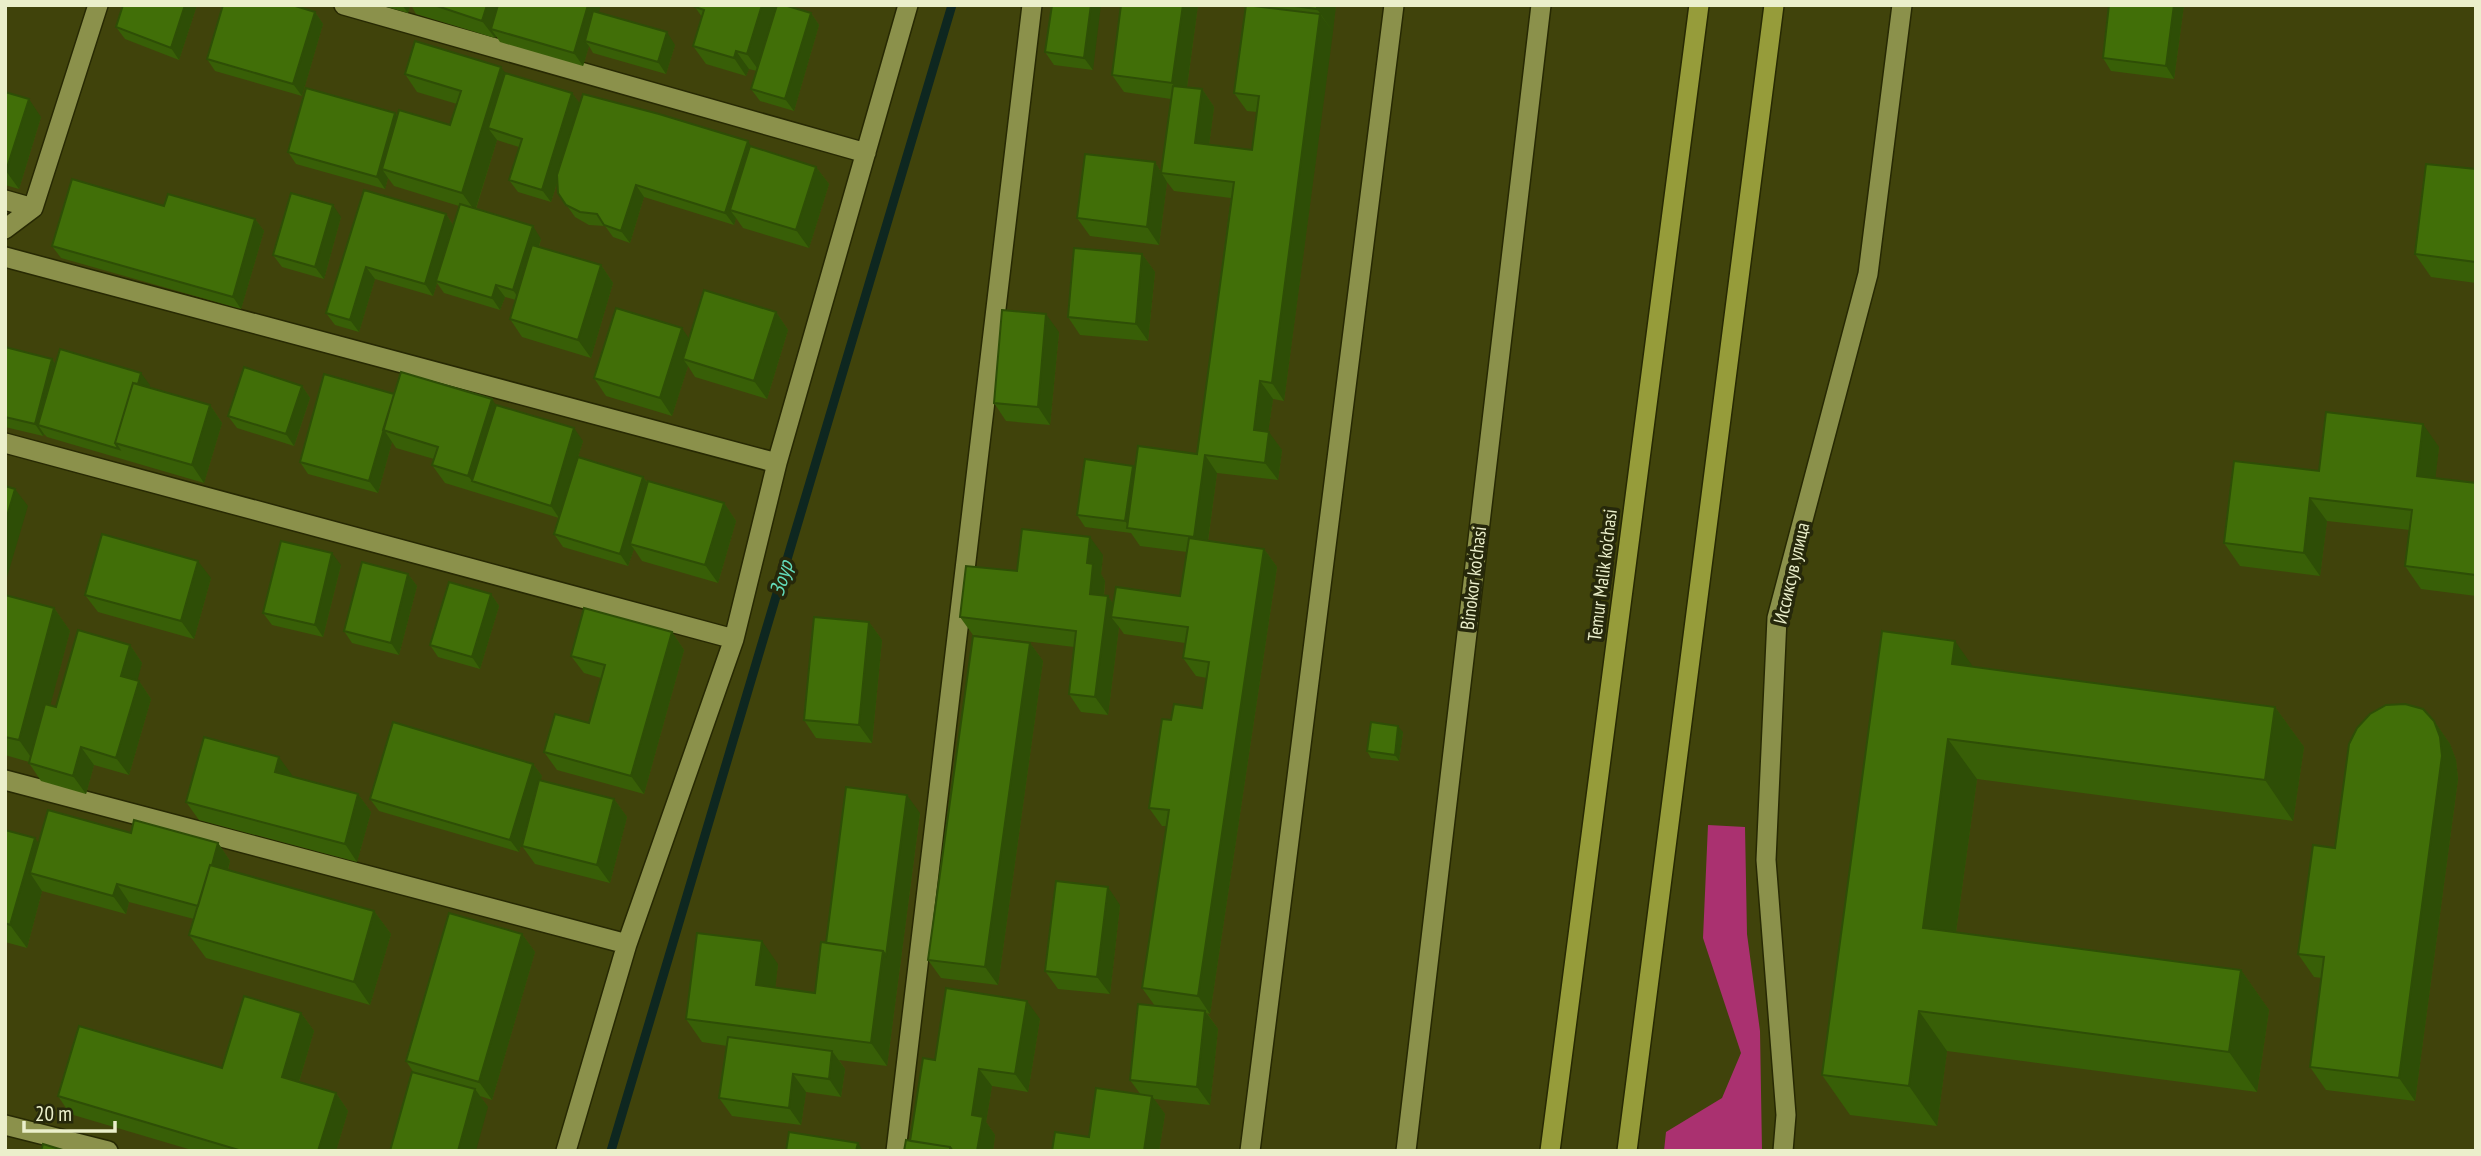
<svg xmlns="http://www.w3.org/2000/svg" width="2481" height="1156" font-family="'PT Sans Narrow',sans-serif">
<rect width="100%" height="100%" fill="#40430b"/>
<!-- forest -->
<path fill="#aa3170" d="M1708 825 1745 827 1747 934 1760 1031 1762 1151H1664L1666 1132 1722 1098 1741 1053 1703 938Z"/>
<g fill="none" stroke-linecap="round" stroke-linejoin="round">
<!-- stream -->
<path stroke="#0e2720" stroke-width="9" d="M611 1151 952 5"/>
<defs>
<path id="minor" d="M344 5 866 153
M5 200 33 208
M5 229 33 208 98 5
M5 257 777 463
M5 443 734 639
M5 780 627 944
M5 1125 108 1151
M566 1151 627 944 734 639 777 463 908 5
M896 1151 1032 5
M1250 1151 1394 5
M1783 1151 1786 1115 1766 860 1777 618 1868 274 1902 5"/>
<path id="secondary" d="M1406 1151 1541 5"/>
<path id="trunk" d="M1550 1151 1699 5
M1627 1151 1774 5"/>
</defs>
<!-- minor casing -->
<use href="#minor" stroke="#272903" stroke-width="22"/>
<!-- secondary casing -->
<use href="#secondary" stroke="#272903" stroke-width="22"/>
<!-- trunk casing -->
<use href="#trunk" stroke="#272903" stroke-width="22"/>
<!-- minor -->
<use href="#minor" stroke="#8b914b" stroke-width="19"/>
<!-- secondary -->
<use href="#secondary" stroke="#8b914b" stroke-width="19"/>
<!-- trunk -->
<use href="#trunk" stroke="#969c3a" stroke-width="19"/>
</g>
<!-- wall -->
<path fill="#385f07" d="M123 5H197L179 60 125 39 116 27Z
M380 5H410L408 13Z
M411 5H601L598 12 675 45 666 74 593 53 589 46 583 66 500 42 496 36 495 38 416 14Z
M1052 5 1093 70 1054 65 1045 52Z
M1198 5 1187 87 1202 89 1214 107 1209 145 1252 150 1257 112 1247 111 1234 93 1246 5H1336L1284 401 1273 399 1268 432 1282 450 1278 480 1217 473 1208 541 1264 549 1277 567 1210 1014 1207 1013 1218 1029 1210 1105 1154 1099 1165 1114 1159 1151H1052L1089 1137 1141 1095 1130 1080 1155 1006 1142 988 1166 826H1162L1149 808 1171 720 1202 708 1207 678 1196 676 1183 658 1185 643 1124 634 1119 627 1108 715 1081 712 1069 694 1074 647 973 635 960 617 1017 571 1103 555 1101 574 1105 581 1104 596H1108L1113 604 1180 596 1187 552 1140 546 1131 533 1085 527 1077 515 1135 469 1197 454 1231 198 1174 191 1167 182 1159 245 1090 236 1077 218 1155 162 1161 172 1171 99 1124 92 1112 75Z
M2184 5 2174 79 2111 71 2103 58Z
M695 7 811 13 819 25 794 111 760 101 751 89 757 71 749 69 746 76 706 64 693 46 702 17Z
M315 12 323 24 302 96 215 71 207 59Z
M505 73 572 93 580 104 751 146 816 167 829 184 809 248 743 228 736 218 734 225 644 197 630 243 613 237 605 226 589 225 575 217 558 193V180L551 202 518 192 509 180 519 147 497 140 476 209 541 239 539 247 601 265 613 283 591 358 522 337 510 319 516 300 505 297 500 310 444 293 437 283 433 296 375 279 359 332 335 325 326 313 364 190 446 214 453 225 459 206 394 186 388 178 385 189 296 164 288 152 395 113 398 116 450 125 457 104 417 92 405 74Z
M5 92 41 117 19 189 5 185Z
M2476 169V283L2431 277 2415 254Z
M164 206 255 219 264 231 241 309 61 258 52 246Z
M341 217 324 279 282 267 273 255Z
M1142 254 1155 272 1148 341 1080 335 1068 317Z
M776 312 788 330 767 399 695 377 688 366 672 416 606 396 594 378 689 339Z
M1059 332 1050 425 1006 421 994 403Z
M5 347 52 359 56 365 150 385 149 387 210 405 222 423 204 483 47 437 44 434 43 436 5 427Z
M302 386 310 398 294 446 237 428 228 416Z
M394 394 496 405 583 441 578 457 643 477 648 483 724 503 736 521 718 583 642 561 634 549 628 566 563 547 554 534 559 518 445 483 432 465 434 459 396 448 392 442 378 493 308 474 300 462Z
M2439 447 2435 478 2476 483V596L2421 589 2405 566 2410 530 2327 521 2320 576 2240 566 2224 543 2319 471Z
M341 565 323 637 272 625 263 613Z
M408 574 417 586 399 655 352 643 344 631Z
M211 578 194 639 98 612 85 595Z
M491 594 499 606 480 669 438 657 430 645Z
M5 595 54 608 70 631 50 705 56 707 130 645 142 663 137 680 139 681 151 699 129 775 94 765 86 794 41 781 29 763V762L5 755Z
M869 622 882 640 872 743 816 738 804 720Z
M672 632 684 650 644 794 557 770 544 752 589 723 601 678 584 673 571 656Z
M1030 643 1043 661 998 985 941 978 928 960Z
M1973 667 2275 707 2304 747 2293 821 1977 779 1956 932 2241 970 2269 1010 2257 1092 1947 1051 1937 1126 1850 1115 1822 1075Z
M2434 721 2450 744 2456 760 2458 779 2415 1101 2326 1090 2310 1067 2322 978 2314 977 2298 954 2335 848Z
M1403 732 1399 761 1371 758 1367 751Z
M533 764 542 776 540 781 614 799 627 817 610 883 535 864 522 846 531 811 519 852 379 811 370 799Z
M292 775 291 776 358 794 371 812 357 862 199 820 186 802Z
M920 813 887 1066 839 1060 845 1069 841 1097 806 1092 801 1125 732 1116 719 1098 727 1046 702 1042 686 1019 778 964 775 988 815 993 826 943Z
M5 830 38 843 131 833 218 843 230 861 228 870 374 911 391 934 370 1005 206 958 189 935 194 919 129 902 126 914 42 891 27 948 5 942Z
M1120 905 1110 994 1058 989 1045 971Z
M522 934 535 952 492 1100 480 1096 488 1107 414 1073 406 1061Z
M301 1013 314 1031 299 1082 336 1093 348 1111 336 1151H195L70 1114 58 1096 222 1068Z
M1040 1019 1028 1092 992 1086 986 1122 995 1135 993 1151H904L910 1141 935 1060Z"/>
<!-- shaded-wall -->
<path fill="#2e4e06" d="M185 5H197L179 60 171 48Z
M402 5H410L408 13Z
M487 5H505L491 29 496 36 495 38 482 21Z
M588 5H601L590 42 585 41 589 46 583 66 574 53Z
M762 5H779L760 72 747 54Z
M1091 5H1101L1093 70 1084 58Z
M1183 5H1198L1185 101 1172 83Z
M1317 5H1336L1333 32 1317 9Z
M2174 5H2184L2174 79 2166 66Z
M315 12 323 24 302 96 293 84Z
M811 13 819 25 794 111 785 99Z
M1320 14 1333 32 1284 401 1272 383Z
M667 32 675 45 666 74 658 62Z
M736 51 749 69 746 76 734 58Z
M501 67 514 85 488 128 497 140 475 211 462 193Z
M1202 89 1214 107 1207 161 1195 143Z
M572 93 581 105 551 202 542 190Z
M29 99 41 117 19 189 6 171Z
M395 113 403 125 382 169 388 178 385 189 377 177Z
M748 141 756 154 730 210 736 218 734 225 725 213Z
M1155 162 1167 182 1159 245 1147 227Z
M816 167 829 184 809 248 796 230Z
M636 185 644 197 630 243 621 231Z
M333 205 341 217 324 279 315 267Z
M446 214 454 227 436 281 437 283 433 296 425 284Z
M255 219 264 231 241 309 233 297Z
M533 226 541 239 521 302 513 290Z
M1142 254 1155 272 1148 341 1136 324Z
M601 265 613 283 591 358 578 340Z
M366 267 375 279 359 332 350 320Z
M496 285 505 297 500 310 492 298Z
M776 312 788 330 767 399 754 381Z
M1046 314 1059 332 1050 425 1038 407Z
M682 328 694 346 683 359 688 366 672 416 660 398Z
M52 359 60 371 38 425 44 434 43 436 35 424Z
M141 373 150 385 131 448 120 445Z
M1260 381 1273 399 1266 447 1254 430Z
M302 386 310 398 294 446 286 434Z
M492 399 504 417 472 481 468 476Z
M210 405 222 423 204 483 192 465Z
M2423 424 2439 447 2433 499 2417 476Z
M574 428 583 441 559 518 551 506Z
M384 430 392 442 378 493 369 481Z
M1269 432 1282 450 1278 480 1265 463Z
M1205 455 1217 473 1206 555 1194 537Z
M1133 466 1141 478 1130 528 1125 521Z
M643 477 652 489 630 544 634 549 628 566 620 554Z
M15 489 28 506 5 584V523Z
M2310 498 2327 521 2320 576 2304 553Z
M724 503 736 521 718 583 705 565Z
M1090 537 1103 555 1101 574 1105 581 1102 612 1090 594 1087 563Z
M1264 549 1277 567 1210 1014 1198 996Z
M332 553 341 565 323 637 315 625Z
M198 561 211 578 194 639 181 621Z
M408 574 417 586 399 655 391 643Z
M491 594 499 606 480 669 472 657Z
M1108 596 1120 614 1111 617 1119 627 1108 715 1095 697Z
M54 608 70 631 35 763 19 740Z
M869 622 882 640 872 743 859 725Z
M672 632 684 650 644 794 631 776Z
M1955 641 1983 681 1952 664Z
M1030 643 1043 661 998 985 985 967Z
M130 645 142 663 134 694 121 676Z
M139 681 151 699 129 775 116 758Z
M2275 707 2304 747 2293 821 2265 780Z
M2434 721 2450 744 2456 760 2458 779 2415 1101 2399 1078Z
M1398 726 1403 732 1399 761 1395 755Z
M1948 739 1977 779 1951 968 1923 928Z
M81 747 94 765 86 794 73 776Z
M279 757 292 775 288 790 275 772Z
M533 764 542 776 519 852 510 840Z
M358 794 371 812 357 862 345 844Z
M907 795 920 813 887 1066 871 1043 883 951Z
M614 799 627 817 610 883 597 865Z
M35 838 51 861 30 873 42 891 27 948 10 925Z
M218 843 230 861 213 924 200 906Z
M117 884 129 902 126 914 113 896Z
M1108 887 1120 905 1110 994 1097 977Z
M374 911 391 934 370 1005 354 982Z
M522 934 535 952 492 1100 479 1082Z
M762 941 778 964 773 1008 756 985Z
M2241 970 2269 1010 2257 1092 2229 1052Z
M1027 1001 1040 1019 1028 1092 1015 1074Z
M1205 1011 1218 1029 1210 1105 1197 1087Z
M1919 1011 1947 1051 1937 1126 1909 1086Z
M301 1013 314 1031 295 1095 282 1077Z
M832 1051 845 1069 841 1097 829 1079Z
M979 1069 992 1086 986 1122 995 1135 993 1151H977L972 1115Z
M793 1074 806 1092 801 1125 789 1108Z
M475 1089 488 1107 476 1151H458Z
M336 1093 348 1111 336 1151H318Z
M1152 1096 1165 1114 1159 1151H1144Z
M858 1143 863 1151H856Z"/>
<!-- building -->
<path fill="#416f08" stroke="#2e4e06" stroke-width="2" d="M123 5H185L171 48 116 27Z
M223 5H292L315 12 293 84 207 59Z
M434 5H487L482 21Z
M498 5H588L574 53 491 29Z
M696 5H762L747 54 736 51 734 58 693 46 704 10 695 7Z
M777 5H784L811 13 785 99 751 89Z
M1052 5H1091L1084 58 1045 52Z
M1121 5H1183L1172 83 1112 75Z
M1246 5 1320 14 1272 383 1260 381 1254 430 1269 432 1265 463 1205 455 1194 537 1127 528 1138 446 1197 454 1234 182 1161 173 1173 86 1202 89 1195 143 1252 150 1259 96 1234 93Z
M1288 5H1317V9Z
M2109 5H2174L2166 66 2103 58Z
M593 11 667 32 658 62 585 41Z
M415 41 501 67 462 193 382 169 399 110 450 125 461 91 405 74Z
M505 73 572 93 542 190 509 180 522 139 488 128Z
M306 88 395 113 377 177 288 152Z
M5 92 29 99 6 171H5Z
M583 94 659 114 748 141 725 213 636 185 621 231 604 225 597 214 580 212 566 205 558 193 557 175Z
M750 146 816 167 796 230 730 210Z
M1085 154 1155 162 1147 227 1077 218Z
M2426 164 2476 169V262L2415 254Z
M72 179 164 206 168 194 255 219 233 297 52 246Z
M364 190 446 214 425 284 366 267 350 320 326 313Z
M291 193 333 205 315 267 273 255Z
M460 204 533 226 513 290 496 285 492 298 436 281Z
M532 245 601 265 578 340 510 319Z
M1074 248 1142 254 1136 324 1068 317Z
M704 290 776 312 754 381 683 359Z
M616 308 682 328 660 398 594 378Z
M1002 310 1046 314 1038 407 994 403Z
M5 347 52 359 35 424 5 417Z
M60 349 141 373 138 384 133 383 115 443 119 449 38 425Z
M244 367 302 386 286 434 228 416Z
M401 372 492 399 468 476 432 465 438 447 383 430Z
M324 374 394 394 369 481 300 462Z
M133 383 210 405 192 465 115 443Z
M496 405 574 428 551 506 472 481Z
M2326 412 2423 424 2417 476 2476 483V575L2405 566 2412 510 2310 498 2304 553 2224 543 2234 461 2319 471Z
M578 457 643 477 620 554 554 534Z
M1085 459 1133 466 1125 521 1077 515Z
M648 481 724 503 705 565 630 544Z
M5 486 15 489 5 523Z
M1022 529 1090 537 1087 563 1093 564 1090 594 1108 596 1095 697 1069 694 1076 631 960 617 966 566 1017 571Z
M102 534 198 561 181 621 85 595Z
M1189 538 1264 549 1198 996 1142 988 1169 810 1149 808 1162 719 1171 720 1174 704 1202 708 1209 662 1183 658 1188 627 1111 617 1116 587 1180 596Z
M281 541 332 553 315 625 263 613Z
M362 562 408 574 391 643 344 631Z
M449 582 491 594 472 657 430 645Z
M5 595 54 608 19 740 5 737Z
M584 608 672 632 631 776 544 752 555 714 589 723 605 665 571 656Z
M814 617 869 622 859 725 804 720Z
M78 630 130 645 121 676 139 681 116 758 81 747 73 776 29 763 45 704 56 707Z
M1882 631 1955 641 1952 664 2275 707 2265 780 1948 739 1923 928 2241 970 2229 1052 1919 1011 1909 1086 1822 1075Z
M973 636 1030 643 985 967 928 960Z
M2405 704 2423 709 2434 721 2440 737 2442 756 2399 1078 2310 1067 2324 957 2298 954 2313 845 2335 848 2349 744 2357 728 2370 714 2386 705Z
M393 722 533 764 510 840 370 799Z
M1371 722 1398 726 1395 755 1367 751Z
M204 737 279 757 275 772 358 794 345 844 186 802Z
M539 780 614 799 597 865 522 846Z
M846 787 907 795 886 956 883 951 826 943Z
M48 810 131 833 134 820 218 843 212 865H210L198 906 117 884 113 896 30 873Z
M5 830 35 838 10 925 5 923Z
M210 865 374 911 354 982 189 935Z
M1056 881 1108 887 1097 977 1045 971Z
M449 913 522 934 479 1082 406 1061Z
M697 933 762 941 756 985 815 993 821 942 883 951 871 1043 686 1019Z
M946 988 1027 1001 1015 1074 979 1069 972 1115 983 1117 977 1151H953L950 1147 910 1141 923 1058 935 1060Z
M244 996 301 1013 282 1077 336 1093 318 1151H242L58 1096 79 1026 222 1068Z
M1138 1004 1205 1011 1197 1087 1130 1080Z
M728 1037 832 1051 829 1079 793 1074 789 1108 719 1098Z
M412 1072 475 1089 458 1151H390Z
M1096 1088 1152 1096 1144 1151H1052L1055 1132 1089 1137Z
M789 1132 858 1143 856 1151H786Z
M906 1140 950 1147V1151H904Z
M43 1144 66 1151H41Z"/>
<g text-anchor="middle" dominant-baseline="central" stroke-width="7" stroke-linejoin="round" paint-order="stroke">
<!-- street labels -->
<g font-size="19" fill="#ebefcb" stroke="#26280b">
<text transform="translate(1791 573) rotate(-77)">Иссиксув улица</text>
<text transform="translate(1602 575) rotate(-83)">Temur Malik ko'chasi</text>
<text transform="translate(1473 578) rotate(-83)">Binokor ko'chasi</text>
</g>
<!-- water labels -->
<g font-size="21" font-style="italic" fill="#63dbba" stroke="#26280b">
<text transform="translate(781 578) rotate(-73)">Зоур</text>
</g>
</g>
<!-- border -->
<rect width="2481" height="1156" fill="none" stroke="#ebefcb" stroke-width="14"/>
<!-- scale -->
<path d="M24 1121v10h91v-10" fill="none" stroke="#ebefcb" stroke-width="3.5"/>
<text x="35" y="1121" font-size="21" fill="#ebefcb" stroke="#26280b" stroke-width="5" paint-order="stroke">20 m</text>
</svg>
